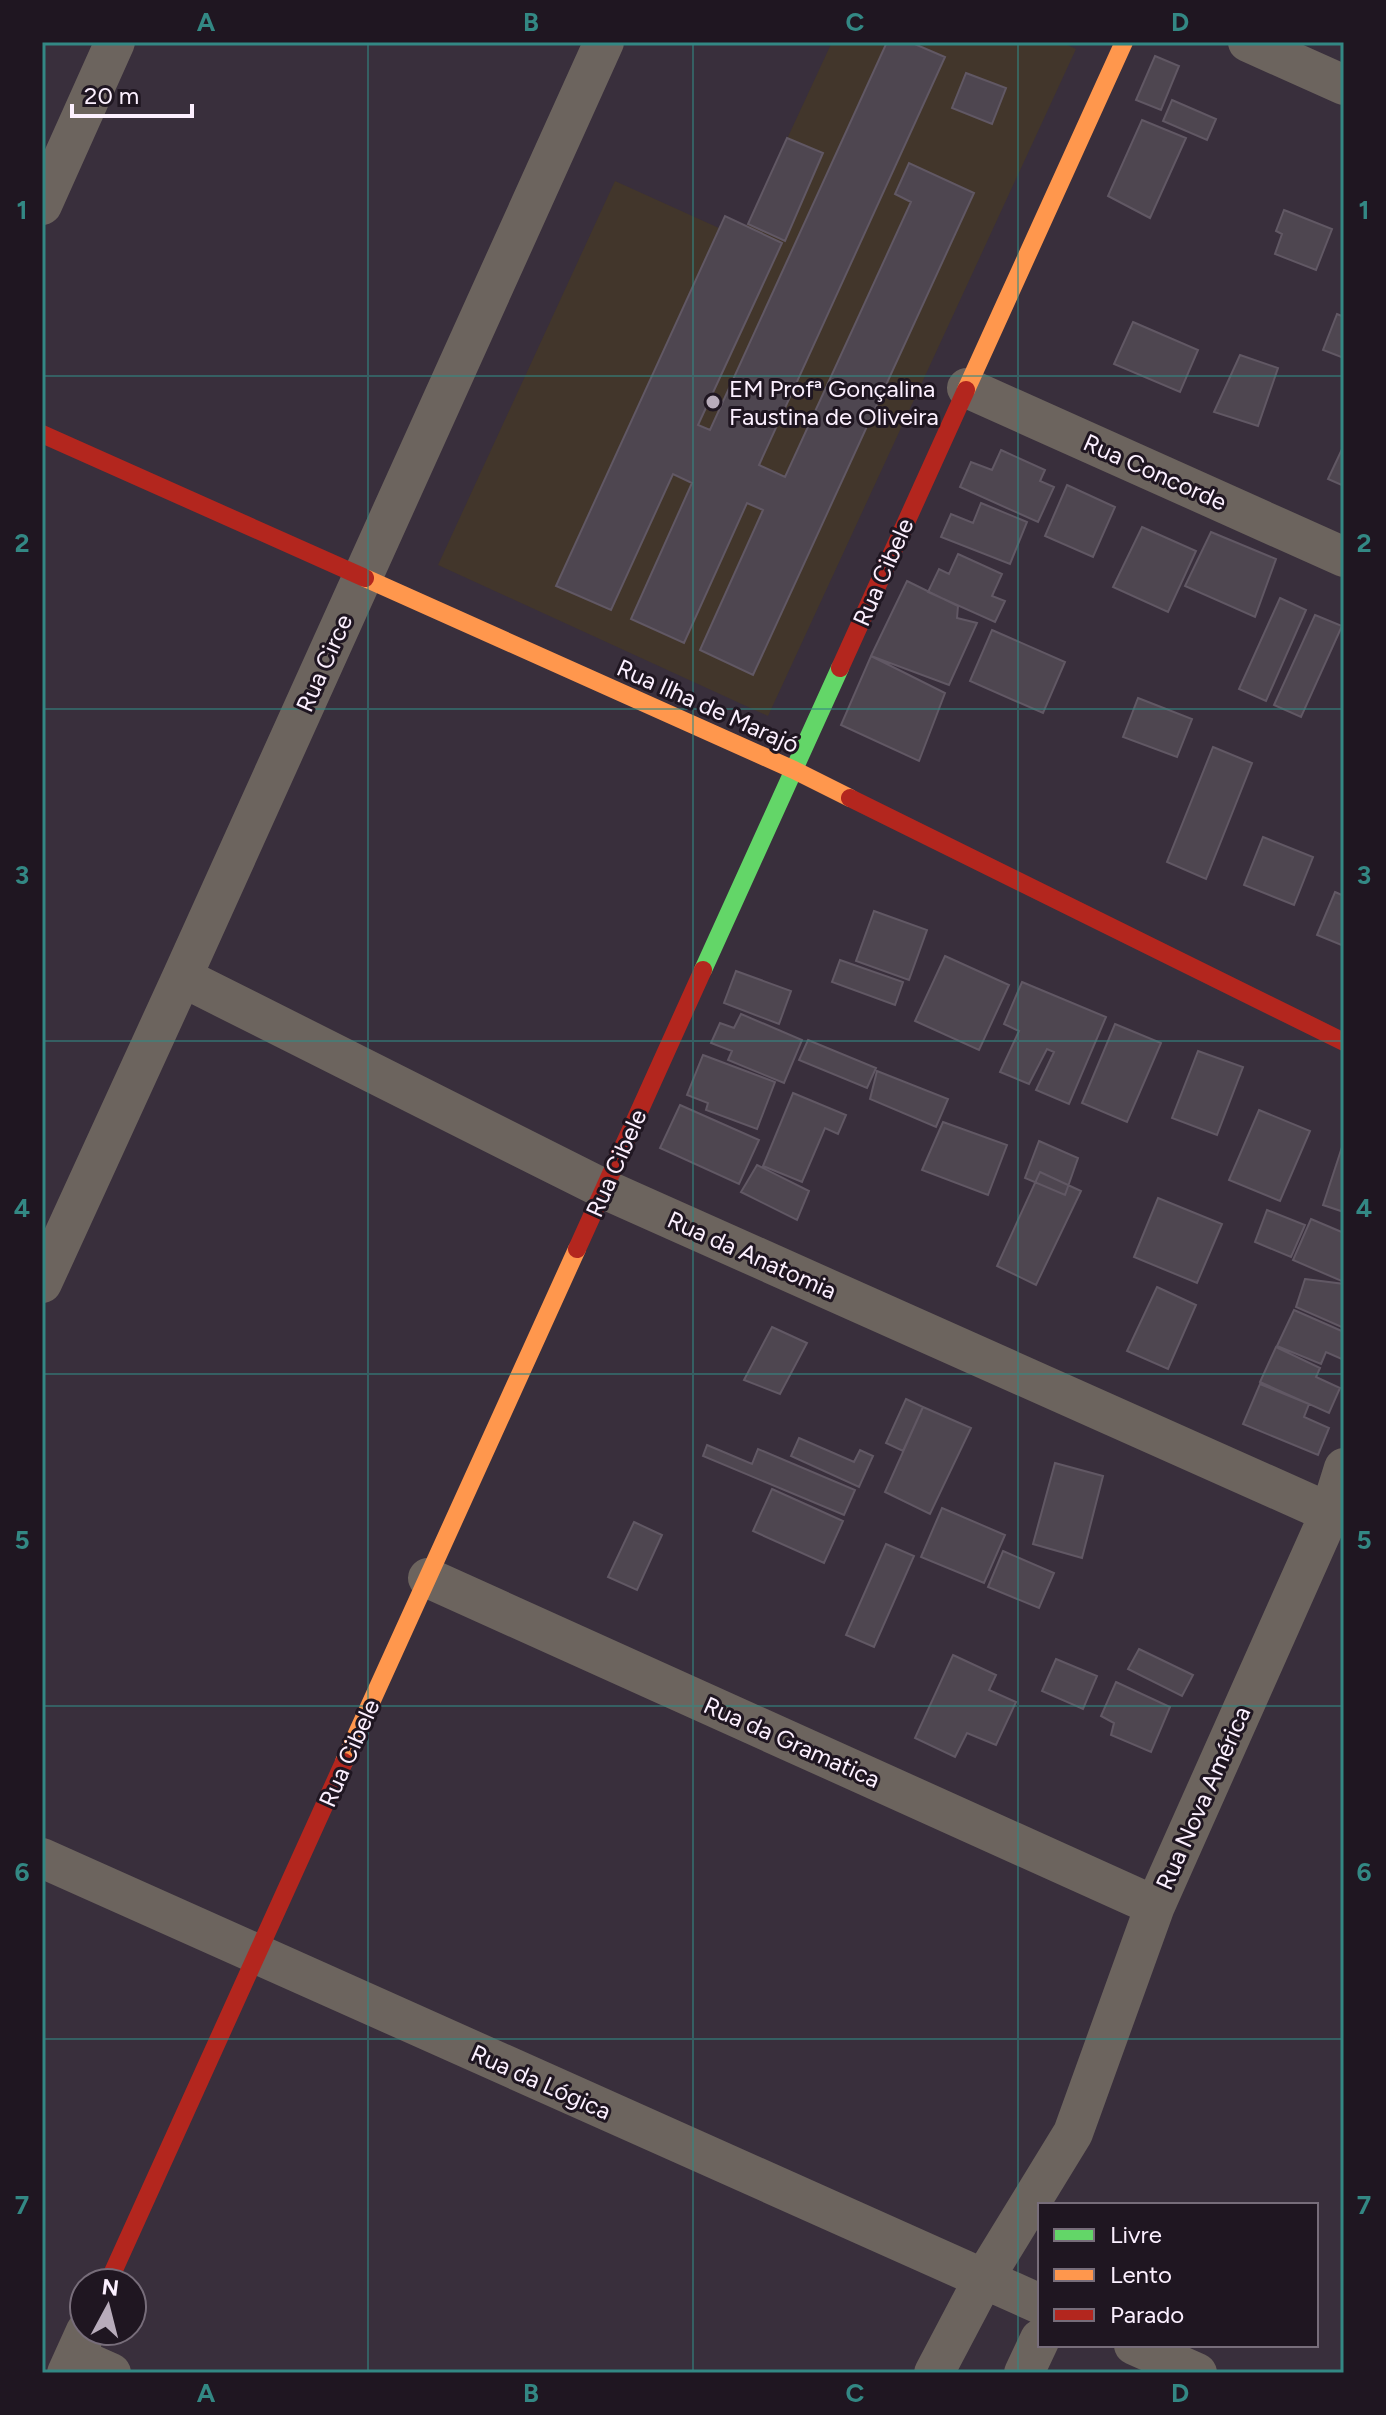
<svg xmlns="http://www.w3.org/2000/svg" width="1386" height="2415" font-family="Figtree,sans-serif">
<rect width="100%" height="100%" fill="#392f3c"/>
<!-- education -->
<path fill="#42362b" d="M832 42H1061L1076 49 768 716 438 565 615 181 741 238Z"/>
<!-- building -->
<path fill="#4e4650" stroke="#615864" stroke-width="2" d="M887 42H910L945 57 759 465 785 477 911 202 895 194 909 163 974 193 753 675 700 650 763 510 747 503 684 643 631 619 692 483 673 474 611 610 556 586 725 216 782 243 698 425 710 430Z
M1155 56 1179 66 1161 110 1136 100Z
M966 73 1006 88 992 124 952 108Z
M1172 100 1216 119 1207 140 1163 121Z
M1142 120 1186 138 1150 218 1108 196Z
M787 138 823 153 785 241 748 224Z
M1284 210 1332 229 1316 270 1275 254 1282 234 1276 231Z
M1337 314 1344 317V358L1323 350Z
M1133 322 1198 350 1180 392 1114 364Z
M1240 355 1278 368 1258 426 1214 412Z
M1344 445V486L1328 479Z
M1001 450 1045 470 1040 481 1054 487 1038 522 960 487 971 462 992 470Z
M1067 485 1115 507 1093 557 1045 536Z
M981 503 1027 522 1010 564 941 537 951 514 973 523Z
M1142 527 1196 551 1168 612 1113 587Z
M1211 532 1276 559 1255 617 1185 586Z
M958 554 1002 574 992 596 1005 601 995 622 928 592 939 569 949 574Z
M907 581 958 606 957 618 977 623 949 685 871 656Z
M1280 598 1306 610 1266 701 1239 689Z
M1315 615 1342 626 1301 717 1274 705Z
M992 630 1065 662 1043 713 970 681Z
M871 656 945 693 919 761 841 725Z
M1138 698 1192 719 1177 757 1123 737Z
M1213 747 1252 763 1206 879 1167 862Z
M1263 837 1313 857 1294 905 1244 885Z
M1335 892 1344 896V946L1317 935Z
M874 911 927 930 909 980 856 961Z
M945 956 1009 985 979 1050 915 1021Z
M840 960 903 982 895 1005 832 982Z
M736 971 791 991 779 1024 724 1003Z
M1022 982 1106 1017 1069 1104 1036 1090 1054 1052 1047 1049 1029 1084 1000 1072 1019 1031 1004 1024Z
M741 1014 802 1040 784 1083 728 1060 732 1051 711 1043 720 1023 734 1028Z
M1115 1024 1161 1043 1127 1122 1082 1103Z
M808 1040 876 1068 867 1088 799 1060Z
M1198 1051 1243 1067 1217 1135 1172 1118Z
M703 1055 775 1082 757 1129 706 1110 708 1103 687 1095Z
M877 1071 948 1099 936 1127 870 1099Z
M793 1093 846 1115 838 1134 825 1128 802 1182 763 1166Z
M680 1105 759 1140 739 1184 660 1148Z
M1259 1110 1310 1131 1280 1201 1229 1180Z
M943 1122 1007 1145 988 1195 922 1170Z
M1039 1141 1078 1158 1065 1195 1025 1178Z
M1344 1141V1212L1323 1205Z
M757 1165 809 1191 797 1220 741 1192Z
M1040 1172 1081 1191 1036 1285 997 1266Z
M1158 1198 1222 1224 1197 1283 1134 1257Z
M1267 1210 1305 1225 1291 1257 1255 1242Z
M1311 1219 1344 1233V1282L1293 1260Z
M1305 1279 1344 1284V1328L1296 1307Z
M1157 1287 1196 1305 1168 1369 1127 1351Z
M1294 1310 1344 1332V1360L1326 1352 1321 1364 1277 1346Z
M772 1327 807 1343 780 1394 744 1380Z
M1276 1347 1320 1368 1316 1377 1340 1388 1329 1413 1260 1382Z
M1260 1384 1309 1404 1304 1417 1329 1428 1318 1455 1243 1424Z
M906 1399 923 1407 903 1451 886 1443Z
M923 1407 971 1428 930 1514 885 1492Z
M799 1438 854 1462 860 1450 873 1456 859 1487 791 1456Z
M707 1445 752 1464 758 1449 855 1490 844 1515 703 1456Z
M1055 1463 1103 1476 1082 1558 1033 1544Z
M772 1489 843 1521 824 1563 753 1531Z
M942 1508 1005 1535 984 1583 921 1557Z
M634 1522 662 1535 637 1590 608 1577Z
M886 1544 914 1556 874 1647 846 1635Z
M1003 1551 1054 1573 1039 1608 988 1587Z
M1139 1649 1193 1675 1182 1696 1128 1669Z
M953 1655 996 1675 989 1690 1016 1702 996 1745 967 1733 955 1757 915 1738Z
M1056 1659 1097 1676 1083 1709 1042 1691Z
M1116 1682 1170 1707 1151 1752 1111 1735 1114 1723 1101 1716Z"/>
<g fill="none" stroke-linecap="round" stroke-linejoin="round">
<!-- street -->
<path stroke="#6c645e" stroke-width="40" d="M1248 42 1344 85
M42 205 115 42
M967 388 1344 557
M182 977 604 1189 1330 1513
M42 1283 182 977 604 42
M428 1578 1155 1906
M42 1858 1040 2304
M1134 2345 1197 2373
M75 2357 111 2373
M67 2373 86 2331
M934 2373 983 2280 1073 2133 1155 1906 1330 1513 1344 1468
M1024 2373 1040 2339"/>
<!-- fast -->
<path stroke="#63d668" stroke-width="18" d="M703 970 840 668"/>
<!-- slow -->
<path stroke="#ff974d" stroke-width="18" d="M966 390 1124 42
M365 578 794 770 850 798
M344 1762 577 1249"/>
<!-- jam -->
<path stroke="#b3261e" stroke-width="18" d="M42 434 365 578
M840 668 966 390
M850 798 1344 1042
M577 1249 703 970
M108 2283 344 1762"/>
</g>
<!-- grid -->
<path fill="none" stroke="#338884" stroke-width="2" stroke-opacity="0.55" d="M368 42V2373M693 42V2373M1018 42V2373M42 376H1344M42 709H1344M42 1041H1344M42 1374H1344M42 1706H1344M42 2039H1344"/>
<!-- markers -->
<circle fill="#b8acbb" stroke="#1f1621" stroke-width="3" cx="713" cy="402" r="8"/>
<g text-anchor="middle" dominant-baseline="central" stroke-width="6" stroke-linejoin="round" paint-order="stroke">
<!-- poi labels -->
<g font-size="24" fill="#fcf0ff" stroke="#1f1621" text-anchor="start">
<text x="729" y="388">EM Profª Gonçalina<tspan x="729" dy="28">Faustina de Oliveira</tspan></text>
</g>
<!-- street labels -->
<g font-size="24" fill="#fcf0ff" stroke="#1f1621">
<text transform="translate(1155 472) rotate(24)">Rua Concorde</text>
<text transform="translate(883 572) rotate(-66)">Rua Cibele</text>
<text transform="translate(324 663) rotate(-66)">Rua Circe</text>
<text transform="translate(708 706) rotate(24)">Rua Ilha de Marajó</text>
<text transform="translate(616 1163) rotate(-66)">Rua Cibele</text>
<text transform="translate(752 1255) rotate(24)">Rua da Anatomia</text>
<text transform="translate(792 1742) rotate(24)">Rua da Gramatica</text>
<text transform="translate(349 1753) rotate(-66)">Rua Cibele</text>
<text transform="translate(1203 1798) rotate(-66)">Rua Nova América</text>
<text transform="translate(541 2082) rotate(24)">Rua da Lógica</text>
</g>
</g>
<!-- border -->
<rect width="1386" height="2415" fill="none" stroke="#1f1621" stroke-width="88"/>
<!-- legend -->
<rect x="1038" y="2203" width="280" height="144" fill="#1f1621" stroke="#776d7a" stroke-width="2"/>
<rect x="1054" y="2229" width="40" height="12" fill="#63d668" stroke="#776d7a" stroke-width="2"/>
<text x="1110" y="2243" font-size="24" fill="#fcf0ff">Livre</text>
<rect x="1054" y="2269" width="40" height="12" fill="#ff974d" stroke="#776d7a" stroke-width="2"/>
<text x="1110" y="2283" font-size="24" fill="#fcf0ff">Lento</text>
<rect x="1054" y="2309" width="40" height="12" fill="#b3261e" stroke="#776d7a" stroke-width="2"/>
<text x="1110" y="2323" font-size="24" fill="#fcf0ff">Parado</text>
<!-- north arrow -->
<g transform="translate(108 2307) rotate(7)"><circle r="38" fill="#1f1621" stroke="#776d7a" stroke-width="2"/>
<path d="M0-6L14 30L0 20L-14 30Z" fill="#b8acbb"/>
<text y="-12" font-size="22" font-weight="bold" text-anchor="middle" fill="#fcf0ff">N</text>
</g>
<!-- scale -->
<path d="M72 104v12h120v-12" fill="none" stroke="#fcf0ff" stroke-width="4"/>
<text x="84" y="104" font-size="24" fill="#fcf0ff" stroke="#1f1621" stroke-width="6" paint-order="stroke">20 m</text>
<rect x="44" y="44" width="1298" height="2327" fill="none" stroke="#338884" stroke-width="3"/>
<g font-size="26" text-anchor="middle" font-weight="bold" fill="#338884">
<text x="206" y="31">A</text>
<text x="531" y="31">B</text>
<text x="855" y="31">C</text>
<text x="1180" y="31">D</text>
<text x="22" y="219">1</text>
<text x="1364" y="219">1</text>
<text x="22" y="552">2</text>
<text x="1364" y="552">2</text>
<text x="22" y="884">3</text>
<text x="1364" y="884">3</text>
<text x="22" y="1217">4</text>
<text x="1364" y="1217">4</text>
<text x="22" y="1549">5</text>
<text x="1364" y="1549">5</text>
<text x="22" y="1881">6</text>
<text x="1364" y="1881">6</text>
<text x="22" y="2214">7</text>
<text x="1364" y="2214">7</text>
<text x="206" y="2402">A</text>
<text x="531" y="2402">B</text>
<text x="855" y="2402">C</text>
<text x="1180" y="2402">D</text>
</g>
</svg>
